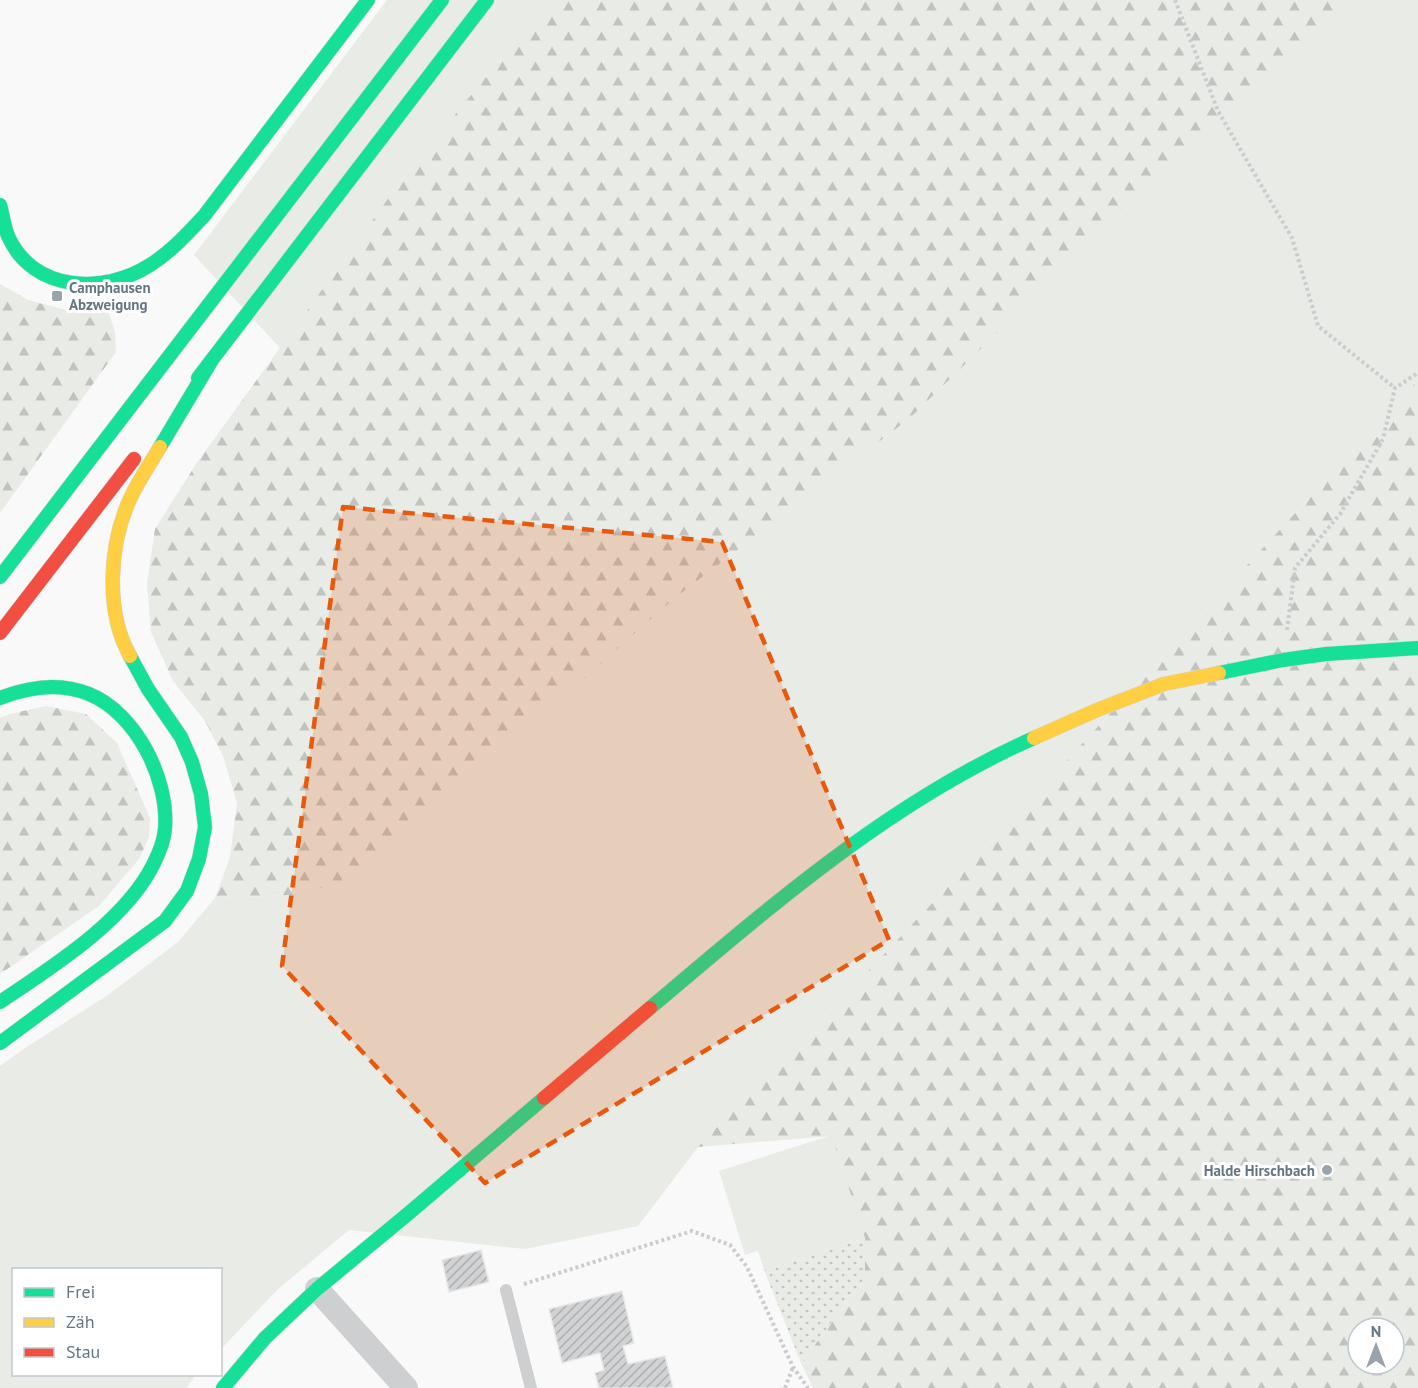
<svg xmlns="http://www.w3.org/2000/svg" width="1418" height="1388" font-family="'PT Sans',sans-serif">
<defs>
<pattern id="forest-firs" width="22" height="20" patternUnits="userSpaceOnUse" patternTransform="scale(1.5)"><rect width="22" height="20" fill="#e8ebe6"/><path d="M5 1l3.5 6h-7zM16 11l3.5 6h-7z" fill="#c0c3c0"/></pattern>
<pattern id="park-dots" width="8" height="8" patternUnits="userSpaceOnUse" patternTransform="scale(1.5)"><rect width="8" height="8" fill="#e8ebe6"/><path d="M2 2h.1M6 6h.1" fill="none" stroke="#c0c3c0" stroke-width="1.8" stroke-linecap="round"/></pattern>
<pattern id="building-hatch" width="6" height="6" patternUnits="userSpaceOnUse" patternTransform="scale(1.5)"><rect width="6" height="6" fill="#d0d2d3"/><path d="M-1 1l2-2M0 6l6-6M5 7l2-2" fill="none" stroke="#acafb1"/></pattern>
</defs>
<rect width="100%" height="100%" fill="#f9f9f9"/>
<!-- green -->
<path fill="#e8ebe6" d="M387 0H549L403 178 280 348 194 255Z
M1362 0H1418V380L1044 785 886 952 698 1147 638 1226 525 1249 349 1230 277 1290 221 1349 220 1270H14V1374L196 1375 186 1388H0V1066L25 1048 108 995 178 942 215 898 294 895 672 600 910 418 1089 243Z
M832 1135 865 1238 764 1270 758 1251 745 1255 719 1171Z"/>
<!-- forest -->
<path fill="url(#forest-firs)" fill-rule="evenodd" d="M549 0H1362L1089 243 910 418 672 600 360 878 294 895 215 898 230 857 237 803 223 756 205 721 173 681 151 632 147 584 155 529 196 464 403 178Z
M0 284 28 300 66 310 107 309 115 331 116 352 0 513Z
M1418 380V1388H813L801 1363 865 1278V1238L832 1136 698 1147 886 952 1044 785ZM1358 1328H1394V1364H1358Z
M46 706 86 714 117 743 150 818 149 837 139 859 99 906 0 974V718L10 714Z"/>
<!-- park -->
<path fill="url(#park-dots)" d="M865 1238V1278L801 1363 764 1270Z"/>
<!-- building -->
<path fill="url(#building-hatch)" stroke="#e8e8e8" stroke-width="1.5" d="M481 1250 489 1282 449 1292 442 1260Z
M622 1291 634 1343 623 1346 628 1364 665 1356 673 1388H599L595 1373 604 1370 600 1353 562 1363 549 1309Z"/>
<g fill="none" stroke-linecap="round" stroke-linejoin="round">
<defs>
<path id="fast" d="M0 205C3 215 4 226 8 236 33 292 103 295 150 265 171 252 187 234 204 216L368 0
M198 378 487 0
M160 447 212 360
M0 577 442 0
M1219 673 1283 660 1326 654 1418 648
M0 698C28 687 60 682 89 694 136 713 169 779 165 829 164 841 159 853 154 863 126 921 52 967 0 1002
M650 1008C770 907 889 802 1034 738
M0 1043 165 921 187 891 199 859 205 827 201 794 192 762 181 737 148 689 130 656
M223 1388 265 1338 317 1289 409 1213 544 1098"/>
<path id="slow" d="M130 656C105 611 109 545 130 499 138 481 150 464 160 447
M1034 738 1097 710 1164 684 1219 673"/>
<path id="jam" d="M0 633 134 459
M544 1098 650 1008"/>
</defs>
<!-- fast casing -->
<use href="#fast" stroke="#d5d6d7" stroke-width="15"/>
<!-- slow casing -->
<use href="#slow" stroke="#d5d6d7" stroke-width="15"/>
<!-- jam casing -->
<use href="#jam" stroke="#d5d6d7" stroke-width="15"/>
<!-- path -->
<path stroke="#cbcccd" stroke-width="4" stroke-dasharray="3 3" stroke-linecap="butt" d="M1175 0 1218 111 1292 238 1318 326 1395 388
M1287 630 1295 568 1340 514 1383 439 1395 388 1418 373
M524 1284 692 1231 730 1245 747 1267 793 1367 808 1388
M785 1388 793 1367"/>
<!-- lane -->
<path stroke="#cecfd0" stroke-width="12" d="M506 1290 531 1388"/>
<!-- street -->
<path stroke="#cecfd0" stroke-width="24" d="M317 1289 406 1388"/>
<!-- fast -->
<use href="#fast" stroke="#16e098" stroke-width="14"/>
<!-- slow -->
<use href="#slow" stroke="#ffcf43" stroke-width="14"/>
<!-- jam -->
<use href="#jam" stroke="#f24e42" stroke-width="14"/>
</g>
<!-- marked area -->
<path fill="#e8590c" fill-opacity="0.2" stroke="#e8590c" stroke-width="4.5" stroke-dasharray="12 8" stroke-linejoin="round" d="M343 507 722 542 889 940 485 1183 282 966Z"/>
<!-- markers -->
<g fill="#99a4ac" stroke="#fff" stroke-width="2">
<rect x="51" y="290" width="12" height="12" rx="3"/>
<circle cx="1327" cy="1170" r="6"/>
</g>
<g text-anchor="middle" dominant-baseline="central" stroke-width="6" stroke-linejoin="round" paint-order="stroke">
<!-- poi labels -->
<g font-size="15" font-weight="bold" fill="#657683" stroke="#fff" text-anchor="start">
<text x="69" y="287">Camphausen<tspan x="69" dy="17">Abzweigung</tspan></text>
<text x="1315" y="1170" text-anchor="end">Halde Hirschbach</text>
</g>
</g>
<!-- legend -->
<rect x="12" y="1268" width="210" height="108" fill="#ffffff" stroke="#c1c8cd" stroke-width="1.5"/>
<rect x="24" y="1288" width="30" height="9" fill="#16e098" stroke="#c1c8cd" stroke-width="1.5"/>
<text x="66" y="1298" font-size="18" fill="#657683">Frei</text>
<rect x="24" y="1318" width="30" height="9" fill="#ffcf43" stroke="#c1c8cd" stroke-width="1.5"/>
<text x="66" y="1328" font-size="18" fill="#657683">Zäh</text>
<rect x="24" y="1348" width="30" height="9" fill="#f24e42" stroke="#c1c8cd" stroke-width="1.5"/>
<text x="66" y="1358" font-size="18" fill="#657683">Stau</text>
<!-- north arrow -->
<g transform="translate(1376 1346)"><circle r="28" fill="#ffffff" stroke="#c1c8cd" stroke-width="1.5"/>
<path d="M0-4.5L10 22L0 15L-10 22Z" fill="#99a4ac"/>
<text y="-9" font-size="16" font-weight="bold" text-anchor="middle" fill="#657683">N</text>
</g>
</svg>
